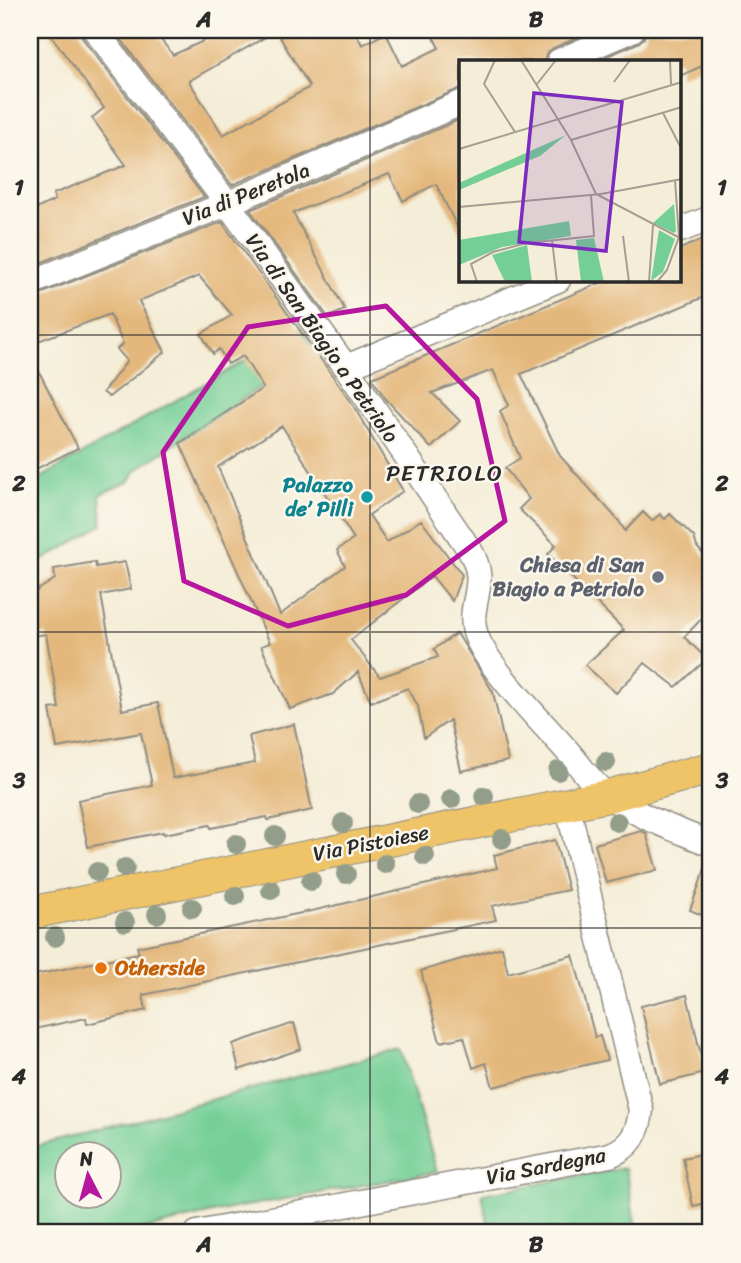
<svg xmlns="http://www.w3.org/2000/svg" width="741" height="1263" font-family="Sriracha,sans-serif">
<rect width="100%" height="100%" fill="#fbf7ec"/>
<filter id="ink" filterUnits="userSpaceOnUse"><feTurbulence type="fractalNoise" baseFrequency=".0143" numOctaves="2"/><feDisplacementMap in="SourceGraphic" scale="14" xChannelSelector="R" yChannelSelector="G"/><feConvolveMatrix kernelMatrix="1 2 1 2 8 2 1 2 1" color-interpolation-filters="sRGB"/></filter>
<filter id="wash" filterUnits="userSpaceOnUse"><feTurbulence type="fractalNoise" baseFrequency=".00686" numOctaves="4" result="noise"/><feDisplacementMap in="SourceGraphic" scale="28" xChannelSelector="R" yChannelSelector="G"/><feGaussianBlur stdDeviation="1.57" result="paint"/><feColorMatrix in="noise" values="0 0 0 0 0 0 0 0 0 0 0 0 0 0 0 0 0 1.4 0 .05"/><feComposite in="paint" operator="in"/></filter>
<g filter="url(#wash)">
<rect width="100%" height="100%" fill="#f4edd7"/>
<!-- green -->
<path fill="#74cf96" stroke="#507d60" stroke-width="2" fill-rule="evenodd" d="M302 328 314 351 136 470 129 482 100 494 102 525 30 568V484Z
M401 1049 437 1172 229 1209 129 1233H30V1148ZM66 1154H108V1196H66Z
M625 1168 637 1233H490L482 1194Z"/>
<g id="blocks">
<!-- building -->
<path fill="#e4b87c" fill-rule="evenodd" d="M47 30H80L83 39 204 197 30 267V212L55 200 53 194 126 165 92 118 104 108Z
M114 30H153L173 55 214 36 217 41 243 30H355L362 45 386 33 402 66 439 48 430 30H595L553 48 547 53 544 61H461V88L232 185ZM276 31 310 87 223 135 189 81Z
M647 30H711V62L680 76V61H596L638 43 644 38Z
M461 119V235L436 184 403 201 389 174 293 213 345 310 328 317 250 210Z
M222 222 350 400 403 491 369 515 387 542 421 520 462 575 452 601 432 576 351 640 380 677 438 657 434 649 457 633 493 692 508 761 461 771 450 720 424 738 418 706 408 688 371 702 358 672 333 694 290 709 261 646 270 643 180 443 263 388 243 356 228 364 219 349 213 354 201 334 232 315 199 276 139 301 165 352 109 397 103 392 127 361 117 349 123 344 110 314 30 344V298ZM282 426 354 539 337 550 345 566 280 615 218 467Z
M711 236V294L521 374 560 456 619 521 625 531 643 512 652 521 660 514 665 519 670 514 694 537 697 547 711 563V609L684 637 707 659 676 687 645 663 616 693 585 665 624 630 548 554 556 545 519 509 529 499 505 468 520 458 500 411 509 405 493 370 432 393 460 421 431 448 385 398 372 378 607 280H680V249Z
M30 354 78 448 30 472Z
M95 562 96 567 125 562 131 589 101 595 122 710 158 703 173 778 255 763 249 736 294 724 312 810 268 820 267 817 211 828 210 825 164 834 163 832 88 847 78 800 152 785 141 733 57 748 50 709 59 708 46 634 30 636V595L55 579 54 569Z
M641 831 646 833 657 870 606 883 595 844Z
M555 840 568 890 492 906 496 920 143 995 146 1010 87 1024 86 1018 30 1030V976L139 953 137 947 316 910 497 868 494 855Z
M709 858 711 859V919L690 910Z
M502 947 508 973 573 955 595 1037 600 1036 607 1060 493 1087 486 1063 473 1068 464 1037 440 1042 421 971Z
M687 995 705 1073 660 1084 641 1006Z
M294 1023 301 1049 239 1070 233 1044Z
M711 1152V1202L693 1206 683 1158Z"/>
</g>
</g>
<g filter="url(#ink)">
<use href="#blocks" fill-opacity="0" stroke="#908c81" stroke-width="2"/>
<g fill="none" stroke-linecap="round" stroke-linejoin="round">
<defs>
<path id="minor" d="M95 30 230 207 346 367 469 549C491 584 467 601 475 632 484 665 546 726 570 754 582 768 594 787 610 797 640 817 677 830 711 844
M559 61 632 30
M680 230 711 218
M30 283 224 205 461 103
M346 367 558 280
M197 1233 610 1155C631 1147 639 1132 641 1110L567 804"/>
<path id="major" d="M30 913 608 796 711 768"/>
</defs>
<!-- minor casing -->
<use href="#minor" stroke="#908c81" stroke-width="27"/>
<!-- major casing -->
<use href="#major" stroke="#908c81" stroke-width="34"/>
<!-- minor -->
<use href="#minor" stroke="#fff" stroke-width="24"/>
<!-- major -->
<use href="#major" stroke="#efc469" stroke-width="32"/>
</g>
<!-- trees -->
<g fill="#929d8a">
<circle cx="606" cy="762" r="10"/>
<circle cx="558" cy="771" r="10"/>
<circle cx="484" cy="796" r="10"/>
<circle cx="451" cy="799" r="10"/>
<circle cx="418" cy="804" r="10"/>
<circle cx="617" cy="822" r="10"/>
<circle cx="343" cy="823" r="10"/>
<circle cx="275" cy="836" r="10"/>
<circle cx="502" cy="839" r="10"/>
<circle cx="236" cy="844" r="10"/>
<circle cx="425" cy="856" r="10"/>
<circle cx="385" cy="864" r="10"/>
<circle cx="125" cy="868" r="10"/>
<circle cx="97" cy="872" r="10"/>
<circle cx="346" cy="874" r="10"/>
<circle cx="311" cy="881" r="10"/>
<circle cx="271" cy="890" r="10"/>
<circle cx="235" cy="896" r="10"/>
<circle cx="192" cy="908" r="10"/>
<circle cx="157" cy="914" r="10"/>
<circle cx="125" cy="922" r="10"/>
<circle cx="55" cy="937" r="10"/>
</g>
</g>
<!-- marked area -->
<path fill="none" stroke="#b5179e" stroke-width="5" stroke-linejoin="round" d="M386 306 477 399 505 521 406 595 288 626 184 581 163 452 248 327Z"/>
<!-- grid -->
<path fill="none" stroke="#2b2b2b" stroke-width="2" stroke-opacity="0.55" d="M370 30V1233M30 335H711M30 632H711M30 928H711"/>
<!-- markers -->
<circle fill="#0f9aa8" stroke="#fbf7ec" stroke-width="2.5" cx="367" cy="497" r="7"/>
<circle fill="#6b7280" stroke="#fbf7ec" stroke-width="2.5" cx="658" cy="577" r="7"/>
<circle fill="#e8710a" stroke="#fbf7ec" stroke-width="2.5" cx="101" cy="968" r="7"/>
<g text-anchor="middle" dominant-baseline="central" stroke-width="5" stroke-linejoin="round" paint-order="stroke">
<!-- street labels -->
<g font-size="21" fill="#2b2b2b" stroke="#fbf7ec">
<text transform="translate(246 194) rotate(-22)">Via di Peretola</text>
<text transform="translate(322 338) rotate(55)">Via di San Biagio a Petriolo</text>
<text transform="translate(371 843) rotate(-11)">Via Pistoiese</text>
<text transform="translate(546 1166) rotate(-11)">Via Sardegna</text>
</g>
<!-- culture labels -->
<g font-size="21" font-weight="bold" fill="#0d838f" stroke="#fbf7ec" text-anchor="end">
<text x="353" y="485">Palazzo<tspan x="353" dy="24">de’ Pilli</tspan></text>
</g>
<!-- worship labels -->
<g font-size="21" font-weight="bold" fill="#5b616d" stroke="#fbf7ec" text-anchor="end">
<text x="644" y="565">Chiesa di San<tspan x="644" dy="24">Biagio a Petriolo</tspan></text>
</g>
<!-- food labels -->
<g font-size="21" font-weight="bold" fill="#c56008" stroke="#fbf7ec" text-anchor="start">
<text x="115" y="968">Otherside</text>
</g>
<!-- neighbourhood labels -->
<g font-size="23" letter-spacing="2" fill="#2b2b2b" stroke="#fbf7ec">
<text x="445" y="473">PETRIOLO</text>
</g>
</g>
<!-- overview -->
<g transform="translate(459 60)">
<rect width="222" height="222" fill="#f4edd7"/>
<path d="M107 75 81 96 0 130V123ZM215 144 217 171 215 173 194 163ZM110 161 112 176 43 187 0 205V180ZM200 170 216 179 204 212 192 221ZM135 178 145 222H122L117 180ZM68 185 73 222H46L33 195Z" fill="#74cf96"/>
<path fill="none" stroke="#a49f92" stroke-width="2" d="M36 0 25 24 56 72M62 0 112 80 137 134 223 179M211 0 212 24M155 22 171 0M78 24 97 0M204 53 223 90M112 80 223 47M0 89 223 22M0 147 142 134 223 119M164 176 170 222M93 180 98 222M18 222 12 204 34 192 68 183 135 176 132 135M190 222 194 165M198 222 208 210 220 177 216 120"/>
<path fill="#7b2cbf" fill-opacity="0.15" stroke="#7b2cbf" stroke-width="3.5" d="M75 33 163 42 147 191 60 182Z"/>
<rect width="222" height="222" fill="none" stroke="#2b2b2b" stroke-width="3.5"/>
</g>
<!-- margin -->
<rect width="741" height="1263" fill="none" stroke="#fbf7ec" stroke-width="77"/>
<!-- north arrow -->
<g transform="translate(88 1175) rotate(354)"><circle r="33" fill="#fbf7ec" stroke="#a8a59f" stroke-width="2"/>
<path d="M0-5L12 26L0 18L-12 26Z" fill="#b5179e"/>
<text y="-10" font-size="19" font-weight="bold" text-anchor="middle" fill="#2b2b2b">N</text>
</g>
<rect x="38" y="38" width="664" height="1186" fill="none" stroke="#2b2b2b" stroke-width="2.5"/>
<g font-size="23" text-anchor="middle" font-weight="bold" fill="#2b2b2b">
<text x="204" y="27">A</text>
<text x="536" y="27">B</text>
<text x="19" y="195">1</text>
<text x="722" y="195">1</text>
<text x="19" y="491">2</text>
<text x="722" y="491">2</text>
<text x="19" y="788">3</text>
<text x="722" y="788">3</text>
<text x="19" y="1084">4</text>
<text x="722" y="1084">4</text>
<text x="204" y="1252">A</text>
<text x="536" y="1252">B</text>
</g>
</svg>
